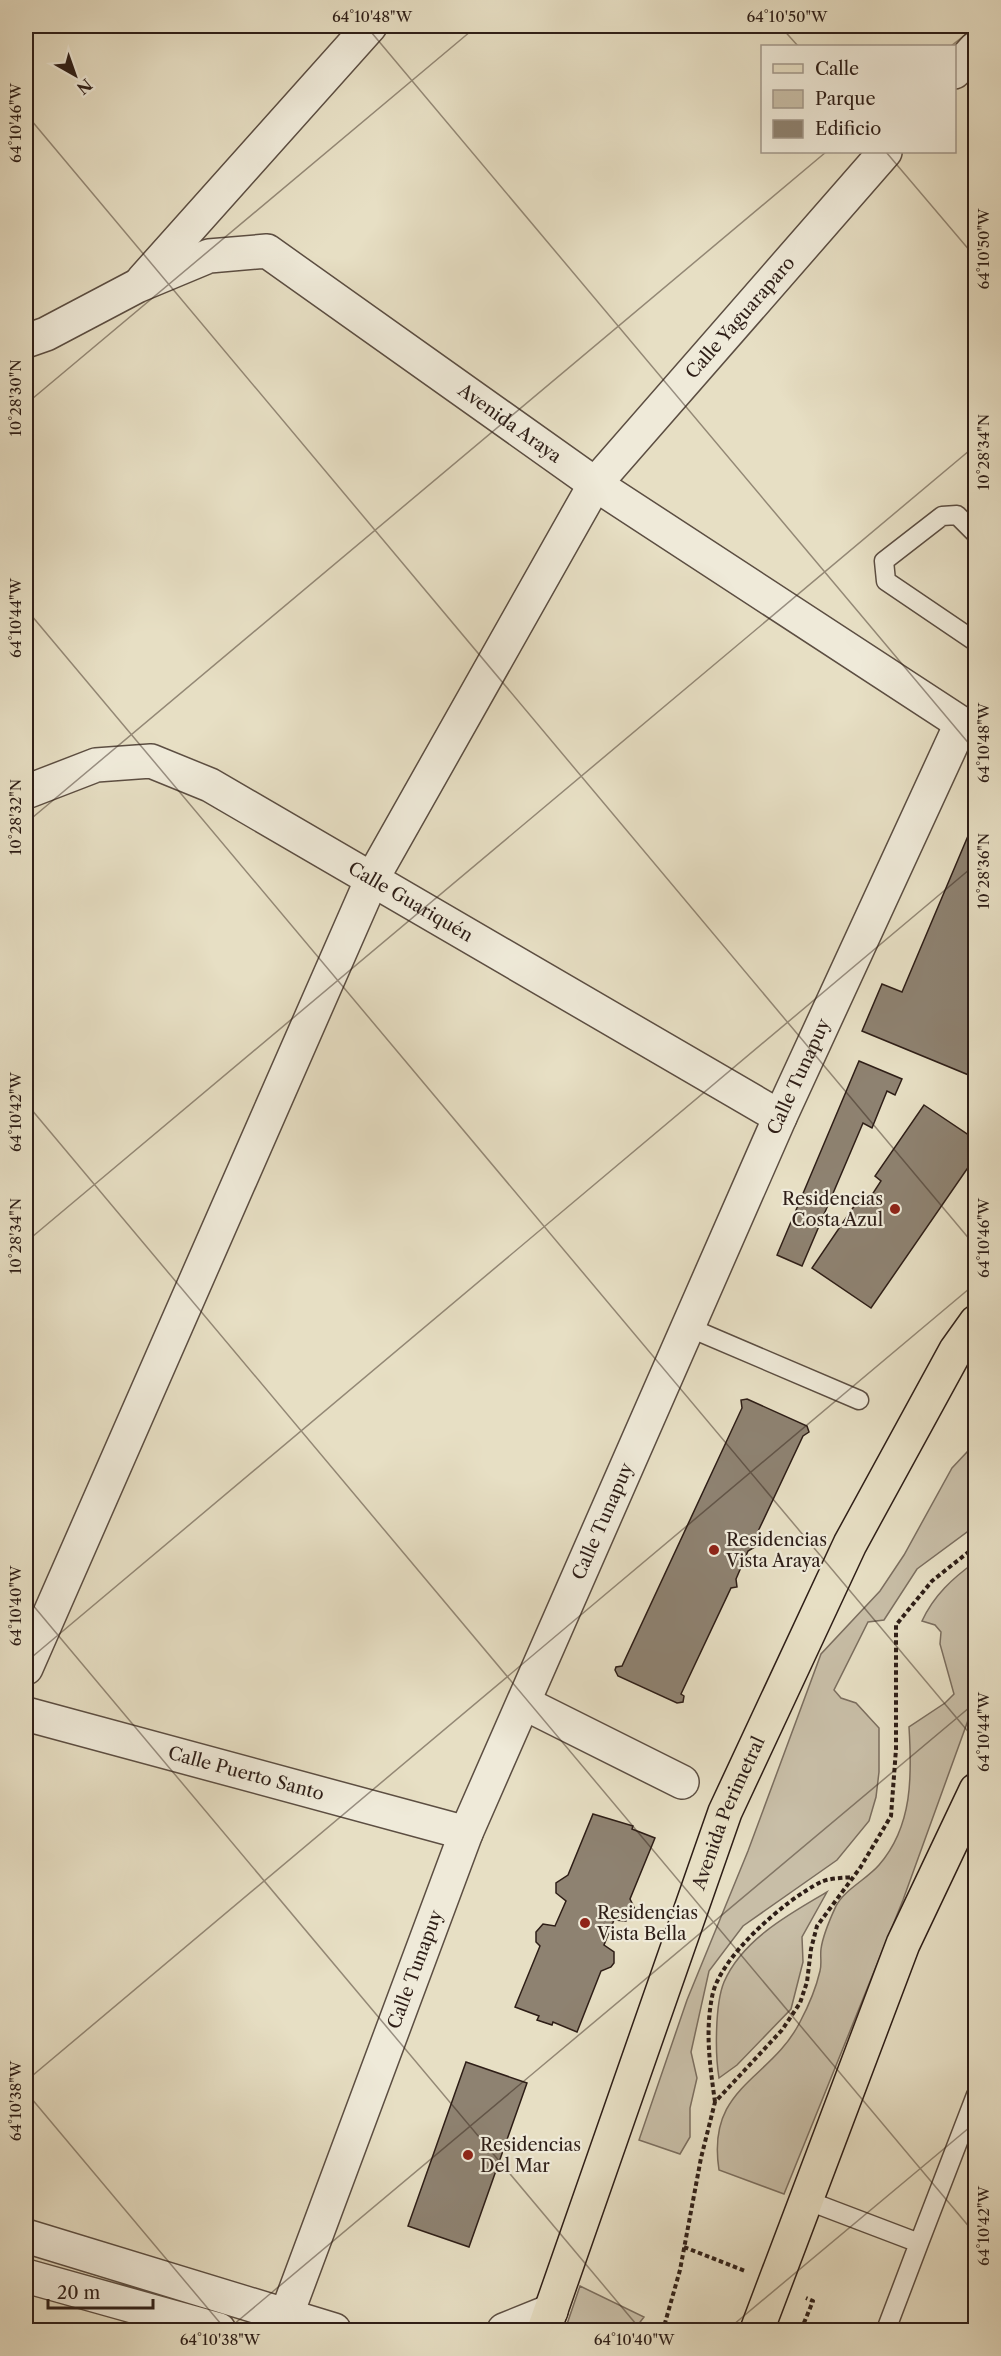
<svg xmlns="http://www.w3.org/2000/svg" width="1001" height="2356" font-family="'Libre Caslon Text',serif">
<rect width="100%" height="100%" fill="#e7dfc4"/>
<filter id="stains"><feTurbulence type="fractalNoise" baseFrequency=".00333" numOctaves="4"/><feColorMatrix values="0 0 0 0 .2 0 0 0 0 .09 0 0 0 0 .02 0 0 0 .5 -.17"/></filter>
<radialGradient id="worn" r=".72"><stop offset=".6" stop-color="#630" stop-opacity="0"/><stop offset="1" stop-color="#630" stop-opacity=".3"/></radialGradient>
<!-- green -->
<path fill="#c8bea7" stroke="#7b6e5f" stroke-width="1.5" d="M968 1451 975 1455V1526L917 1569 884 1620 868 1622 834 1690 841 1698 856 1703 879 1728V1772L876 1797 869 1821 837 1860 743 1926 709 1971 691 2052 697 2078 690 2108V2137L680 2154 639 2140 687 2000 748 1851 821 1654 880 1591 904 1555 952 1468Z
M975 1562V1701L903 1900 784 2194 719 2170C706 2086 770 2081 800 2022 808 2007 816 1988 820 1971 822 1964 820 1956 821 1949 823 1934 830 1919 836 1906 844 1890 867 1879 879 1865 913 1826 912 1775 909 1727L945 1703 954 1694 940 1644 941 1632 935 1625 922 1621C934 1595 953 1578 975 1562Z
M827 1892 802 1937 803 1962 791 2009 737 2065 719 2078C715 2054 715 2004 724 1982 742 1940 789 1914 827 1892Z
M580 2286 644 2317 634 2330H565Z"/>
<!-- building -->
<path fill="#8e8271" stroke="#2e1e17" stroke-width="1.5" d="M976 817 975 1051 976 1078 862 1031 882 984 902 992Z
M859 1061 902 1079 895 1095 887 1091 872 1128 863 1123 802 1266 777 1255Z
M924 1105 976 1140V1156L871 1308 812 1268 861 1196 868 1201 881 1181 875 1176Z
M747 1399 807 1426 809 1432 803 1436 753 1542 755 1547 748 1551 736 1579 737 1587 731 1588 681 1694 684 1696 683 1702 677 1703 618 1676 615 1670 616 1667 622 1666 742 1408 741 1400Z
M593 1814 633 1826 632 1829 655 1838 630 1899 635 1909 633 1914 626 1921 614 1920 604 1945 614 1952V1963L611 1967 601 1971 577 2032 553 2022 552 2025 537 2020 539 2016 515 2007 540 1946 536 1942V1932L543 1924 555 1926 566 1901 556 1893V1883L568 1875Z
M466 2062 527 2083 469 2247 408 2226Z"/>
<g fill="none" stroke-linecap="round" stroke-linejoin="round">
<defs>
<path id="service" d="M976 534 957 515 942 516 884 561 886 581 976 642
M688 1327 859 1400
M806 2200 919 2243 976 2095
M886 2330 919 2243"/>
<g id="minor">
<path d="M954 72 976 48"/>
<path d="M143 280 370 26"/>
<path id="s1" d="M26 341 46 334 137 286 209 256 267 251 595 484 976 733"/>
<path id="s2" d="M26 792 96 765 151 761 210 785 780 1117"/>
<path id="s3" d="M26 1668 372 879 595 484 885 152"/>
<path d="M524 1703 682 1782"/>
<path id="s4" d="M26 1714 466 1833"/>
<path id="s5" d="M276 2330 286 2316 466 1833 780 1117 961 724"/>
</g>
<path id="tertiary" d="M26 2236 334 2330
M26 2276 219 2330
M504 2330 551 2311"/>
<g id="primary">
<path id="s6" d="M544 2330 725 1812 850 1544 956 1350 976 1322"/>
<path d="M757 2330 903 1944 976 1790"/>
</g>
</defs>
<!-- service casing -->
<use href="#service" stroke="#5c4e42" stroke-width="21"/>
<!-- minor casing -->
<use href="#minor" stroke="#5c4e42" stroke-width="36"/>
<!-- tertiary casing -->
<use href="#tertiary" stroke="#5c4e42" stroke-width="36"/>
<!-- primary casing -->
<use href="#primary" stroke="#2e1e17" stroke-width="36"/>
<!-- path -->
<path stroke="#2e1e17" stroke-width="4" stroke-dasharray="4.5 3" stroke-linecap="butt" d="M715 2102C710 2066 705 2033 712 1997 719 1957 785 1900 821 1882 829 1878 843 1878 852 1877
M684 2247 745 2271
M659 2330 665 2323 680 2270 701 2158 715 2102 782 2030 800 2003 807 1982 811 1949 817 1926 860 1868 891 1816 896 1749V1625L932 1581 976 1546
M801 2330 813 2301 806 2298"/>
<!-- service -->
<use href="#service" stroke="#efead9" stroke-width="18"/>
<!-- minor -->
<use href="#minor" stroke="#efead9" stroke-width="33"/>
<!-- tertiary -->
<use href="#tertiary" stroke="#efead9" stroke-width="33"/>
<!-- primary -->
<use href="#primary" stroke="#e7dfc4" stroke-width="33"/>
</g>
<!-- ticks -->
<path fill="none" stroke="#2e1e17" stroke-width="1.5" stroke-opacity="0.45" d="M366 26 976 752M780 26 798 46M951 46 976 26M26 114 976 1247M886 152 976 258M26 404 477 26M26 609 976 1741M26 823 826 152M26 1103 976 2235M26 1242 976 445M26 1597 641 2330M26 1662 976 864M26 2081 976 1283M26 2092 226 2330M227 2330 976 1702M727 2330 976 2122"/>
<!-- markers -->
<g fill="#8f2418" stroke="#efead9" stroke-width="2">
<circle cx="895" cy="1209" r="6"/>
<circle cx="714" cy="1550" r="6"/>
<circle cx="585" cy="1923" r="6"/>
<circle cx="468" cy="2155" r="6"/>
</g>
<g text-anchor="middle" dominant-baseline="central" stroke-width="4.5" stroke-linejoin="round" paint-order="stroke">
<!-- street labels -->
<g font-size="18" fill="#2e1e17" stroke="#efead9">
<text stroke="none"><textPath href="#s3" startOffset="1536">Calle Yaguaraparo</textPath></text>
<text stroke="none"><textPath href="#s1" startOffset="558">Avenida Araya</textPath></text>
<text stroke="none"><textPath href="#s2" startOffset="426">Calle Guariquén</textPath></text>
<text stroke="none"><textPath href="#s5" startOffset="1359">Calle Tunapuy</textPath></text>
<text stroke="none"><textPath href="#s5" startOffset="873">Calle Tunapuy</textPath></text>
<text stroke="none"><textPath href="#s4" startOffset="228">Calle Puerto Santo</textPath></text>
<text stroke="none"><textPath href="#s6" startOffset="549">Avenida Perimetral</textPath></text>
<text stroke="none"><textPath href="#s5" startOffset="387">Calle Tunapuy</textPath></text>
</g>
<!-- poi labels -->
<g font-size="18" fill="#2e1e17" stroke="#efead9" text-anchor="start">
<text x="883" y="1199" text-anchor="end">Residencias<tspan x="883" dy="21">Costa Azul</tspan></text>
<text x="726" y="1540">Residencias<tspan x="726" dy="21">Vista Araya</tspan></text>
<text x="597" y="1913">Residencias<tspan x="597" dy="21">Vista Bella</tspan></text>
<text x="480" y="2145">Residencias<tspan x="480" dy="21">Del Mar</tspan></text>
</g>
</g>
<!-- margin -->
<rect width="1001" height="2356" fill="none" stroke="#e7dfc4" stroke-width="66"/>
<!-- legend -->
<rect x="761" y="45" width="195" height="108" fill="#efead9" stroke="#a2988b" stroke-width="1.5"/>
<rect x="773" y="64" width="30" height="9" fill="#e7dfc4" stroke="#a2988b" stroke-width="1.5"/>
<text x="815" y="75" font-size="18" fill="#2e1e17">Calle</text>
<rect x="773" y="90" width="30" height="18" fill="#c8bea7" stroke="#a2988b" stroke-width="1.5"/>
<text x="815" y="105" font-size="18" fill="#2e1e17">Parque</text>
<rect x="773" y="120" width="30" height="18" fill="#8e8271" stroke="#a2988b" stroke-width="1.5"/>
<text x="815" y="135" font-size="18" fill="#2e1e17">Edificio</text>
<!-- north arrow -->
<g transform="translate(75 75) rotate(140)" stroke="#efead9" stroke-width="4.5" paint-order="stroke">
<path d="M0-4.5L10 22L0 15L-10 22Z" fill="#2e1e17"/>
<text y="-9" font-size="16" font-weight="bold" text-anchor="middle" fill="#2e1e17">N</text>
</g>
<!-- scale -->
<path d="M48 2299v9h105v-9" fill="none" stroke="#2e1e17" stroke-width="3"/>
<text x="57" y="2299" font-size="18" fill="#2e1e17" stroke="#efead9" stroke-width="4.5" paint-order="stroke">20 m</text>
<rect x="33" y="33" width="935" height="2290" fill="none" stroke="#2e1e17" stroke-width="2"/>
<g font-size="15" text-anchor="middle" fill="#2e1e17">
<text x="372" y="22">64°10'48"W</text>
<text x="787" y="22">64°10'50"W</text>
<text transform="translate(16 123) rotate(-90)" y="5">64°10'46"W</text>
<text transform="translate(984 249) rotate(-90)" y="5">64°10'50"W</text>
<text transform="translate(16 398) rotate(-90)" y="5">10°28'30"N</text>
<text transform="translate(984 452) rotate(-90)" y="5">10°28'34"N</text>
<text transform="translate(16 618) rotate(-90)" y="5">64°10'44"W</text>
<text transform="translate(984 743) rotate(-90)" y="5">64°10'48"W</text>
<text transform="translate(16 817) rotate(-90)" y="5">10°28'32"N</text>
<text transform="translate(984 871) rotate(-90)" y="5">10°28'36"N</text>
<text transform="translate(16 1112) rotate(-90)" y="5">64°10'42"W</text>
<text transform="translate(16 1236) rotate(-90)" y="5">10°28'34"N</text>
<text transform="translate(984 1238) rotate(-90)" y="5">64°10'46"W</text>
<text transform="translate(16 1606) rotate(-90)" y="5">64°10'40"W</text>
<text transform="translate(984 1732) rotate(-90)" y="5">64°10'44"W</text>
<text transform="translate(16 2101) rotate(-90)" y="5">64°10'38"W</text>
<text transform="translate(984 2226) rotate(-90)" y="5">64°10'42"W</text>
<text x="220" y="2345">64°10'38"W</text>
<text x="634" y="2345">64°10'40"W</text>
</g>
<rect width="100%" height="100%" filter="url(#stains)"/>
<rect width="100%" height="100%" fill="url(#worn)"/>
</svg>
